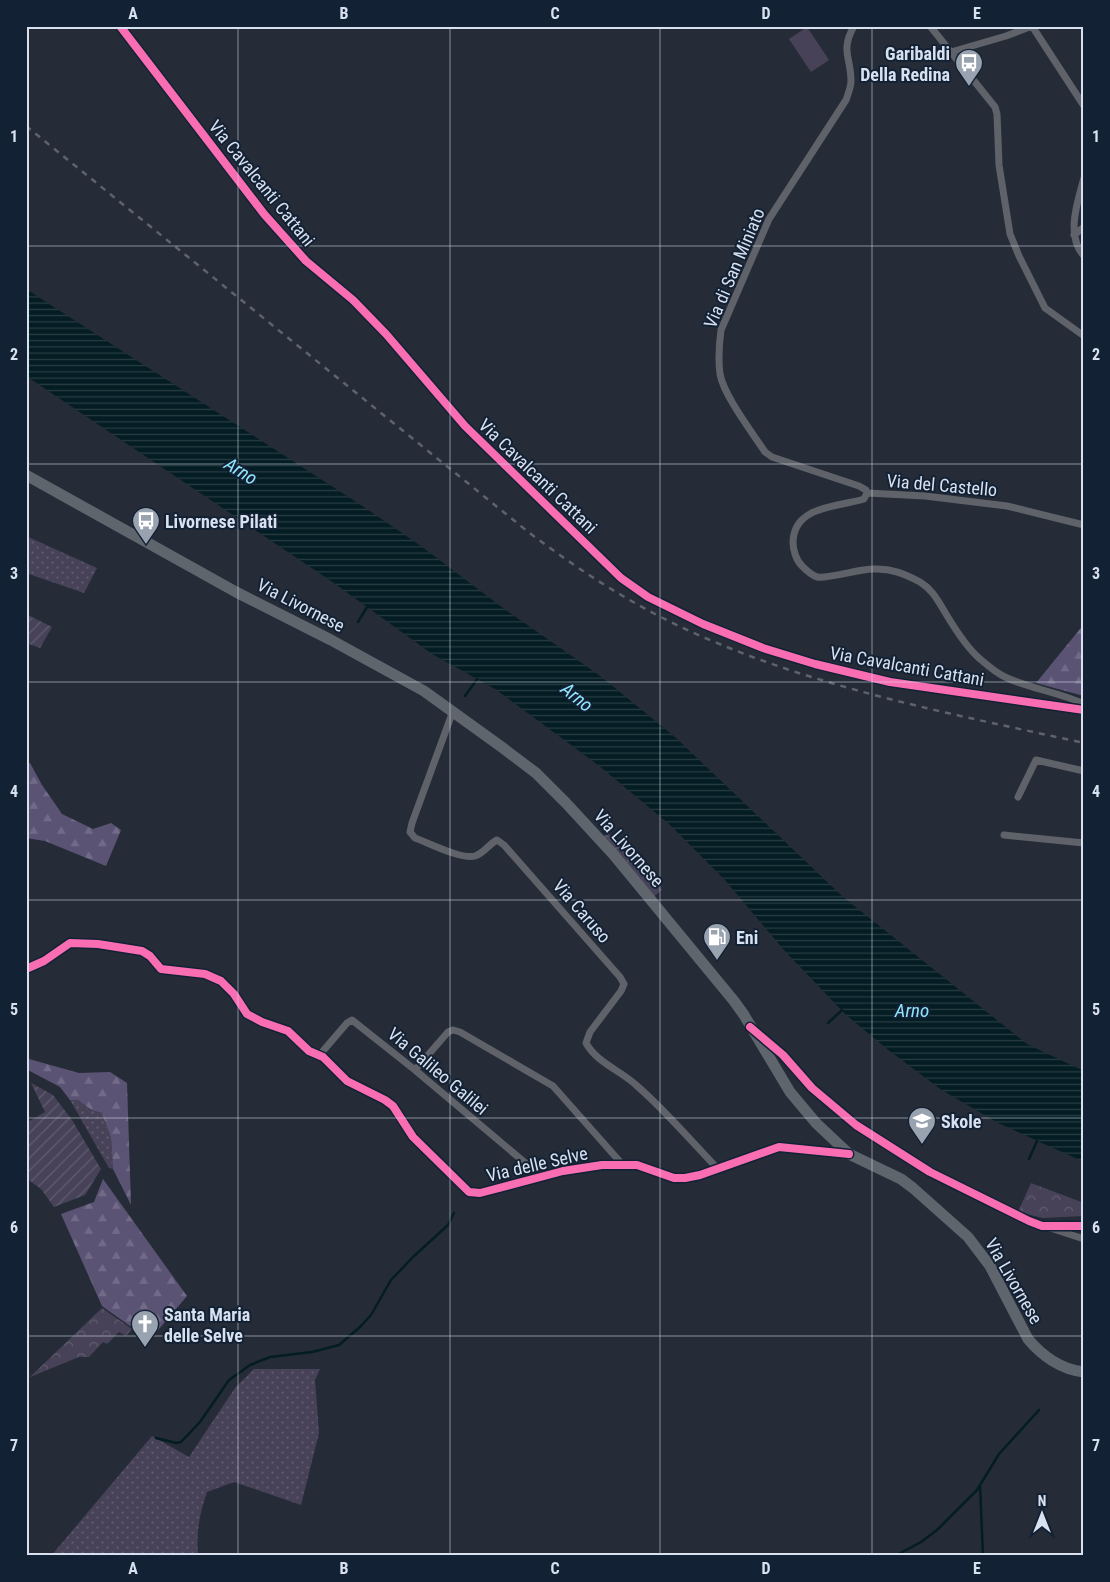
<svg xmlns="http://www.w3.org/2000/svg" width="1110" height="1582" font-family="'Roboto Condensed',sans-serif">
<defs>
<pattern id="grass-dots" width="8" height="8" patternUnits="userSpaceOnUse" patternTransform="scale(1.25)"><rect width="8" height="8" fill="#474258"/><path d="M2 2h.1M6 6h.1" fill="none" stroke="#615d70" stroke-width="1.8" stroke-linecap="round"/></pattern>
<pattern id="forest-firs" width="22" height="20" patternUnits="userSpaceOnUse" patternTransform="scale(1.25)"><rect width="22" height="20" fill="#5b5374"/><path d="M5 1l3.5 6h-7zM16 11l3.5 6h-7z" fill="#726b88"/></pattern>
<pattern id="park-crowns" width="20" height="18" patternUnits="userSpaceOnUse" patternTransform="scale(1.25)"><rect width="20" height="18" fill="#474258"/><path d="M2 6a3 3 0 1 1 6 0M12 15a3 3 0 1 1 6 0" fill="none" stroke="#615d70"/></pattern>
<pattern id="garden-furrows" width="10" height="10" patternUnits="userSpaceOnUse" patternTransform="scale(1.25)"><rect width="10" height="10" fill="#474258"/><path d="M-1 1l2-2M0 10L10 0M9 11l2-2" fill="none" stroke="#615d70"/></pattern>
<pattern id="water-rules" width="6" height="5" patternUnits="userSpaceOnUse" patternTransform="scale(1.25)"><rect width="6" height="5" fill="#041c23"/><path d="M0 2.5h6" fill="none" stroke="#283d43"/></pattern>
</defs>
<rect width="100%" height="100%" fill="#252c38"/>
<!-- grass -->
<path fill="url(#grass-dots)" d="M26 536 97 568 84 593 26 573Z
M70 1100H78L90 1110 102 1113 111 1138 113 1169 109 1168Z
M254 1369H320L315 1380 319 1433 301 1505 234 1482 207 1492C200 1512 196 1531 198 1553L201 1556H51L152 1436 189 1457 235 1388Z"/>
<!-- forest -->
<path fill="url(#forest-firs)" d="M1084 625V696L1036 683 1080 629Z
M26 763H30L42 785 62 814 93 829 111 823 121 830 106 866 45 841 26 838Z
M29 1059 79 1073 110 1072 127 1083 131 1205 113 1169 111 1138 102 1113 91 1110 78 1100H70L60 1087 26 1069Z
M103 1179 187 1296 153 1336 134 1324 130 1326 102 1306 61 1214 94 1202Z"/>
<!-- park -->
<path fill="url(#park-crowns)" d="M608 833 662 890 652 898 603 837Z
M1031 1183 1084 1203V1216L1043 1218 1018 1212Z
M102 1308 132 1329 126 1336 119 1332 107 1344 103 1342 89 1357H79L30 1377Z"/>
<!-- garden -->
<path fill="url(#garden-furrows)" d="M26 614 52 627 40 648 26 643Z
M31 1083 53 1095 72 1120 101 1169 85 1195 54 1207 41 1189 26 1178V1123L45 1112Z"/>
<!-- pitch -->
<path fill="#474258" d="M807 27 829 60 811 72 789 39Z"/>
<!-- water -->
<path fill="url(#water-rules)" d="M26 289 361 505 421 546 503 608 599 675 675 737 842 896 1027 1044 1084 1071V1162L998 1123 940 1089 887 1049 845 1014 783 949 724 879 669 824 598 765 495 689 432 654 331 581 26 376Z"/>
<g fill="none" stroke-linecap="round" stroke-linejoin="round">
<!-- stream -->
<path stroke="#041c23" stroke-width="2.5" d="M358 622 367 607
M465 696 477 679
M828 1023 842 1010
M1029 1159 1037 1141
M156 1438 176 1443 181 1442 200 1422 229 1380 250 1365 270 1357 312 1352 339 1345 360 1327 371 1315 391 1280 413 1257 448 1225 454 1213
M980 1485 983 1556
M895 1556 921 1542 937 1530 977 1490 999 1454 1039 1410"/>
<!-- minor -->
<path stroke="#5f6369" stroke-width="7" d="M854 26C840 51 851 57 851 81 851 87 848 94 846 100L769 219 721 330C719 345 718 359 720 374 724 396 752 432 765 452L772 457 859 486 866 490 867 493
M930 26 995 107 997 114 999 165 1010 234 1019 256 1045 308 1084 336
M1032 26 1084 106
M951 52 1006 36 1032 26
M1084 178C1078 201 1065 235 1084 256
M1074 235 1084 227
M867 493 864 499C839 507 794 505 793 542 793 550 796 560 802 566 806 570 811 575 817 577 828 579 859 569 873 569 891 568 905 574 920 582 933 590 938 601 946 614 955 629 967 648 980 659 987 665 996 673 1005 677 1030 689 1059 692 1084 704
M867 493 925 496 1007 506 1084 525
M453 711 412 823 410 832 415 838C429 843 462 860 475 856 484 853 489 844 497 840L504 845 620 977 624 984 621 991 590 1032 586 1043C597 1063 620 1070 636 1085 665 1110 690 1140 717 1168
M1018 797 1036 760 1084 771
M1004 835 1084 843
M26 969 44 961 70 943 98 944 142 951 150 956 161 969 205 974 221 981 234 994 247 1014 262 1022 288 1031 309 1051 323 1057 347 1081 385 1100 393 1106 413 1137 469 1192 480 1193 563 1171 602 1165H637L674 1178H685L700 1175 779 1147 848 1154
M758 1033 783 1055 812 1088 856 1125 911 1160 1029 1221 1084 1239
M323 1057V1051L347 1023 352 1020 415 1070 542 1177
M415 1070 448 1032 453 1030 460 1032 553 1086 622 1164
M1050 1226H1084"/>
<!-- tertiary -->
<path stroke="#5f6369" stroke-width="9" d="M120 26 264 214 306 261 353 300 386 334 465 426 621 578 648 597 703 624 763 648 815 664 890 682 1084 710"/>
<!-- primary -->
<path stroke="#5e656d" stroke-width="11" d="M26 475 236 592 331 640 424 691 503 748 536 773 566 803 613 854 734 1001 744 1015 790 1092 816 1123 849 1154 901 1179 913 1188 968 1237 990 1266 1028 1339C1042 1356 1062 1370 1084 1372"/>
<!-- rail -->
<path stroke="#5e636b" stroke-width="2.5" stroke-dasharray="6 6" stroke-linecap="butt" d="M26 126 527 531C576 568 626 601 681 627 808 687 948 713 1084 743"/>
<defs>
<path id="cycleway" d="M120 26 264 214 306 261 353 300 386 334 465 426 621 578 648 597 703 624 763 648 815 664 890 682 1084 710
M26 969 44 961 70 943 98 944 142 951 150 956 161 969 205 974 221 981 234 994 247 1014 262 1022 288 1031 309 1051 323 1057 347 1081 385 1100 393 1106 413 1137 469 1192 480 1193 563 1171 602 1165H637L674 1178H685L700 1175 779 1147 849 1154
M750 1027 783 1055 812 1088 856 1125 930 1172 1029 1221 1042 1226H1084"/>
</defs>
<!-- cycleway casing -->
<use href="#cycleway" stroke="#132135" stroke-width="11"/>
<!-- cycleway -->
<use href="#cycleway" stroke="#f96db3" stroke-width="8"/>
</g>
<!-- grid -->
<path fill="none" stroke="#d8e1ef" stroke-width="1" stroke-opacity="0.55" d="M238 26V1556M450 26V1556M660 26V1556M872 26V1556M26 246H1084M26 464H1084M26 682H1084M26 900H1084M26 1118H1084M26 1336H1084"/>
<!-- icons -->
<defs>
<symbol id="bus-pin" viewBox="-11 -11 22 30"><path d="M0 17L-7.5 6A9.5 9.5 0 1 1 7.5 6Z" fill="#99a2af" stroke="#132135"/><path d="M-5-6H5V4H4V6H2V4H-2V6H-4V4H-5ZM-3.5-4V0h7V-4ZM-3.5 1.2v1.5H-2V1.2ZM2 1.2v1.5H3.5V1.2Z" fill="#fff"/></symbol>
<symbol id="fuel-pin" viewBox="-11 -11 22 30"><path d="M0 17L-7.5 6A9.5 9.5 0 1 1 7.5 6Z" fill="#99a2af" stroke="#132135"/><path d="M-5.5-6h7V0h2V4h1.3V-2.5L3-4.5l.8-.8L6-3V5H2.5V1h-1V6h-7ZM-4.2-4.7v3.2H.2V-4.7Z" fill="#fff"/></symbol>
<symbol id="school-pin" viewBox="-11 -11 22 30"><path d="M0 17L-7.5 6A9.5 9.5 0 1 1 7.5 6Z" fill="#99a2af" stroke="#132135"/><path d="M0-5L7-2L0 1L-7-2ZM-4 1L0 2.5L4 1V4Q0 6-4 4Z" fill="#fff"/></symbol>
<symbol id="church-pin" viewBox="-11 -11 22 30"><path d="M0 17L-7.5 6A9.5 9.5 0 1 1 7.5 6Z" fill="#99a2af" stroke="#132135"/><path d="M-1.2-6h2.4v3.5h3.3v2.4h-3.3V6h-2.4V-.1h-3.3v-2.4h3.3Z" fill="#fff"/></symbol>
</defs>
<g fill-rule="evenodd">
<use href="#bus-pin" x="953" y="47" width="32" height="43"/>
<use href="#bus-pin" x="130" y="505" width="32" height="43"/>
<use href="#fuel-pin" x="701" y="921" width="32" height="43"/>
<use href="#school-pin" x="906" y="1105" width="32" height="43"/>
<use href="#church-pin" x="129" y="1308" width="32" height="43"/>
</g>
<g text-anchor="middle" dominant-baseline="central" stroke-width="4" stroke-linejoin="round" paint-order="stroke">
<!-- poi labels -->
<g font-size="18" font-weight="bold" fill="#d8e1ef" stroke="#132135" text-anchor="start">
<text x="950" y="53" text-anchor="end">Garibaldi<tspan x="950" dy="21">Della Redina</tspan></text>
<text x="165" y="521">Livornese Pilati</text>
<text x="736" y="937">Eni</text>
<text x="941" y="1121">Skole</text>
<text x="164" y="1314">Santa Maria<tspan x="164" dy="21">delle Selve</tspan></text>
</g>
<!-- street labels -->
<g font-size="18" fill="#d8e1ef" stroke="#132135">
<text transform="translate(262 183) rotate(51)">Via Cavalcanti Cattani</text>
<text transform="translate(734 268) rotate(-67)">Via di San Miniato</text>
<text transform="translate(538 476) rotate(44)">Via Cavalcanti Cattani</text>
<text transform="translate(942 485) rotate(5)">Via del Castello</text>
<text transform="translate(301 605) rotate(27)">Via Livornese</text>
<text transform="translate(907 666) rotate(10)">Via Cavalcanti Cattani</text>
<text transform="translate(629 848) rotate(49)">Via Livornese</text>
<text transform="translate(582 911) rotate(49)">Via Caruso</text>
<text transform="translate(438 1071) rotate(40)">Via Galileo Galilei</text>
<text transform="translate(537 1164) rotate(-13)">Via delle Selve</text>
<text transform="translate(1014 1281) rotate(60)">Via Livornese</text>
</g>
<!-- water labels -->
<g font-size="19" font-style="italic" fill="#90e5fc" stroke="#132135">
<text transform="translate(241 471) rotate(32)">Arno</text>
<text transform="translate(577 697) rotate(39)">Arno</text>
<text x="912" y="1010">Arno</text>
</g>
</g>
<!-- border -->
<rect width="1110" height="1582" fill="none" stroke="#132135" stroke-width="55"/>
<!-- north arrow -->
<g transform="translate(1042 1514)" stroke="#132135" stroke-width="4" paint-order="stroke">
<path d="M0-4L9 19L0 12L-9 19Z" fill="#d8e1ef"/>
<text y="-8" font-size="14" font-weight="bold" text-anchor="middle" fill="#d8e1ef">N</text>
</g>
<rect x="28" y="28" width="1054" height="1526" fill="none" stroke="#d8e1ef" stroke-width="2"/>
<g font-size="16" text-anchor="middle" font-weight="bold" fill="#d8e1ef">
<text x="133" y="19">A</text>
<text x="344" y="19">B</text>
<text x="555" y="19">C</text>
<text x="766" y="19">D</text>
<text x="977" y="19">E</text>
<text x="14" y="142">1</text>
<text x="1096" y="142">1</text>
<text x="14" y="360">2</text>
<text x="1096" y="360">2</text>
<text x="14" y="579">3</text>
<text x="1096" y="579">3</text>
<text x="14" y="797">4</text>
<text x="1096" y="797">4</text>
<text x="14" y="1015">5</text>
<text x="1096" y="1015">5</text>
<text x="14" y="1233">6</text>
<text x="1096" y="1233">6</text>
<text x="14" y="1451">7</text>
<text x="1096" y="1451">7</text>
<text x="133" y="1574">A</text>
<text x="344" y="1574">B</text>
<text x="555" y="1574">C</text>
<text x="766" y="1574">D</text>
<text x="977" y="1574">E</text>
</g>
</svg>
